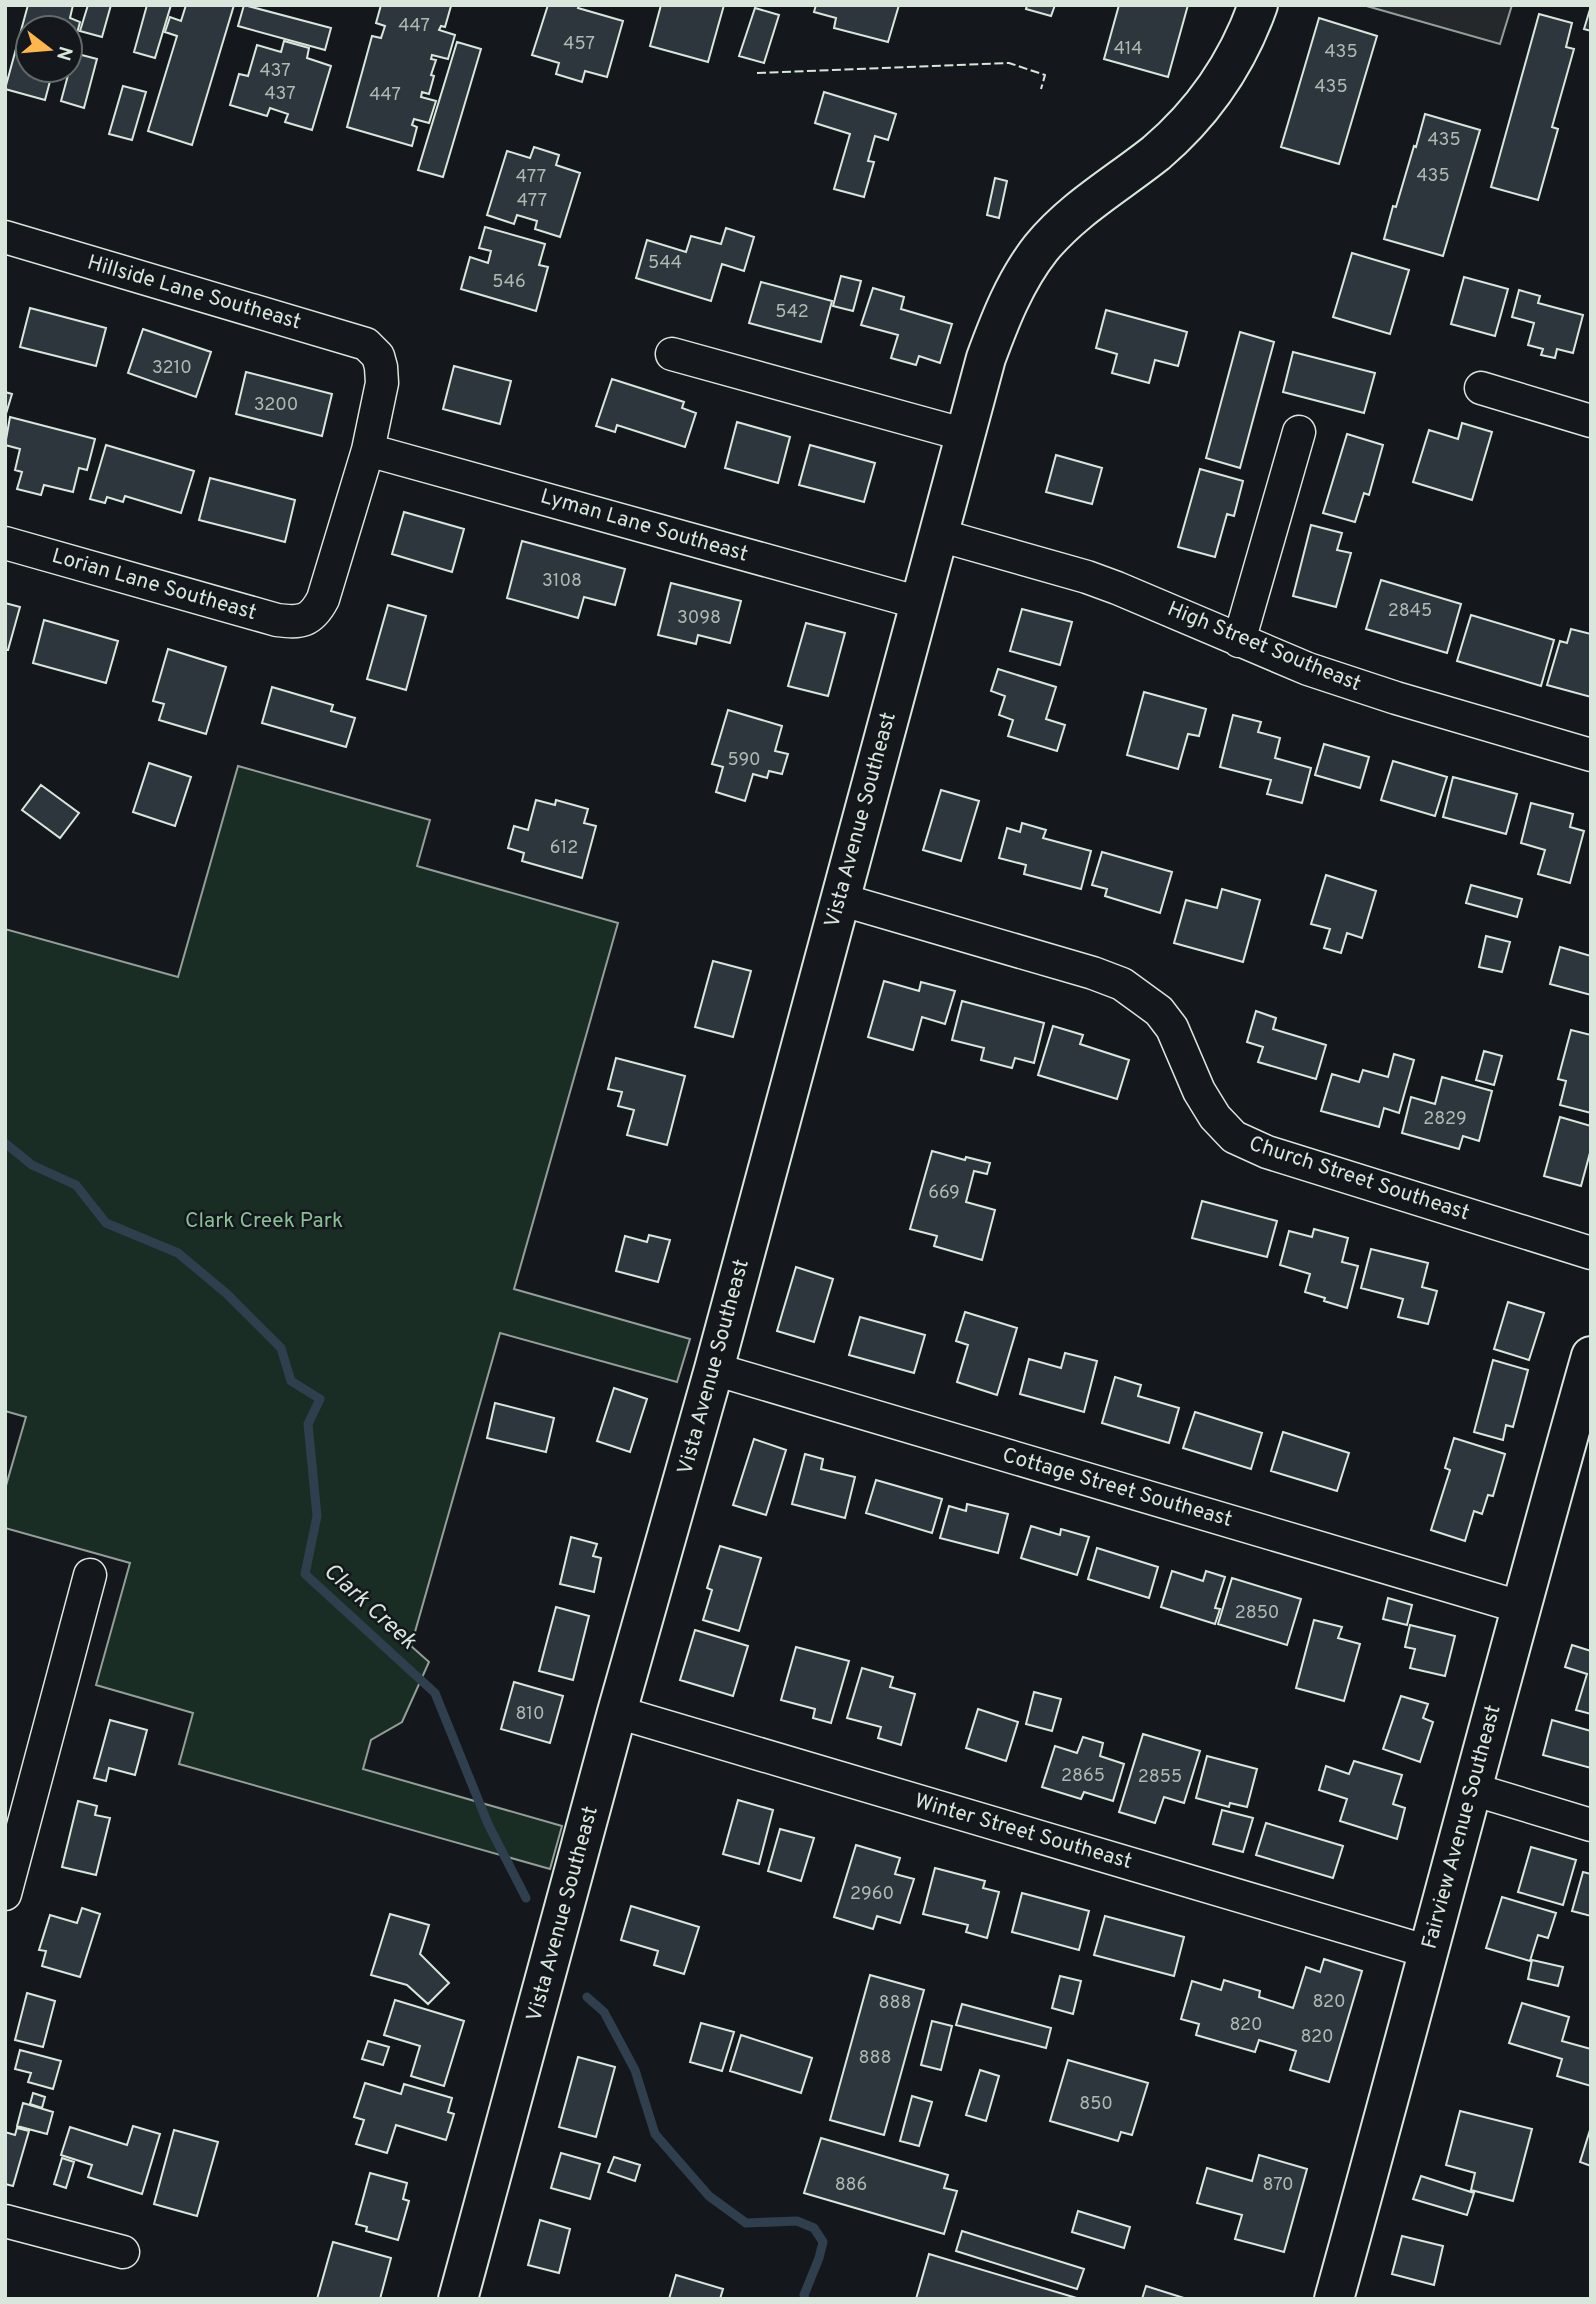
<svg xmlns="http://www.w3.org/2000/svg" width="1596" height="2304" font-family="Overpass,sans-serif">
<rect width="100%" height="100%" fill="#14181c"/>
<!-- green -->
<path fill="#1a2d24" stroke="#939e99" stroke-width="2" d="M238 766 430 820 417 866 618 923 514 1289 690 1339 677 1382 500 1333 411 1646 429 1662 402 1722 371 1740 363 1769 562 1826 550 1869 179 1764 193 1713 96 1685 130 1563 5 1528V1489L26 1417 5 1411V929L178 977Z"/>
<!-- parking -->
<path fill="#24282b" stroke="#939e99" stroke-width="2" d="M1363 5H1512L1500 44Z"/>
<g fill="none" stroke-linecap="round" stroke-linejoin="round">
<!-- stream -->
<path stroke="#2f3f4d" stroke-width="9" d="M5 1143 32 1165 76 1185 106 1223 178 1253 227 1294 281 1348 291 1381 320 1399 308 1424 317 1516 305 1574 435 1693 488 1824 526 1898
M587 1997 604 2012 635 2070 655 2134 709 2196 746 2223 797 2221 814 2228 823 2242 819 2258 804 2295 805 2299"/>
</g>
<!-- building -->
<path fill="#2c363c" stroke="#d8e6dc" stroke-width="2" d="M28 5H73L70 18 80 22 76 37 70 35V28H28V70H53L45 100 5 89Z
M88 5H111L102 37 80 31Z
M147 5H171L155 58 134 52Z
M186 5H234L192 145 148 131 177 36 165 32 170 17 181 21Z
M244 5 331 28 325 50 238 26Z
M381 5 451 6 445 27 441 26 439 30 455 35 448 59 432 55 431 59 436 60 431 75 434 76 429 94 422 92 421 97 436 101 429 123 414 119 412 125 417 127 412 146 347 127 372 36 381 38 385 26 376 23Z
M548 5H579L578 8 623 21 607 77 585 71 582 82 556 74 559 63 532 55Z
M661 5H724L708 62 650 46Z
M816 5H899L888 42 834 28 836 18 814 12Z
M1027 5H1055L1051 16 1026 9Z
M1119 5H1188L1168 77 1104 59Z
M1591 6V31L1584 29Z
M755 8 779 15 764 63 739 56Z
M1539 14 1572 23 1566 47 1574 49 1552 127 1558 129 1538 200 1491 187Z
M1319 18 1377 36 1339 164 1281 147Z
M284 41 309 48 307 58 331 66 312 130 285 122 288 114 270 108 267 116 230 105 239 74 248 76 257 45 281 52Z
M457 42 481 49 443 177 418 170Z
M74 53 97 59 84 108 61 101Z
M123 86 146 92 132 140 109 134Z
M824 92 896 114 888 140 875 136 868 161 874 162 864 197 834 189 850 134 815 123Z
M1425 114 1480 130 1443 256 1384 239 1393 206 1396 207 1414 146 1416 147Z
M534 147 559 155 556 165 580 173 560 237 535 229 537 221 517 215 514 224 487 215 507 151 530 158Z
M995 178 1007 181 999 218 987 215Z
M485 227 545 244 539 265 548 267 536 311 461 289 470 257 488 263 491 251 479 248Z
M726 228 754 237 744 271 722 264 711 301 636 278 647 240 686 252 691 236 721 244Z
M1352 253 1409 270 1390 334 1333 317Z
M841 276 861 281 853 311 833 306Z
M1464 277 1508 289 1495 336 1451 324Z
M761 282 832 301 821 342 749 323Z
M873 288 904 297 901 309 952 324 940 363 919 356 916 365 891 358 898 335 861 325Z
M1519 290 1540 296 1538 303 1583 315 1573 353 1557 349 1555 358 1541 355 1543 349 1528 345 1534 323 1512 317Z
M30 308 106 328 96 366 20 347Z
M1106 310 1187 332 1178 366 1155 360 1149 383 1112 373 1117 354 1096 348Z
M143 329 211 352 196 397 128 373Z
M1240 332 1274 342 1240 468 1206 458Z
M1293 352 1375 373 1364 413 1283 392Z
M454 366 511 381 500 424 443 409Z
M246 372 332 394 322 436 236 414Z
M612 379 684 402 682 408 696 413 685 447 617 425 615 432 596 426Z
M5 392 12 394 5 417Z
M10 417 95 439 87 470 79 468 73 492 44 485 41 495 17 489 22 472 15 470 20 449 5 445Z
M737 422 790 437 778 483 725 468Z
M1462 423 1492 432 1472 500 1413 482 1429 430 1458 439Z
M1347 434 1383 445 1369 495 1364 493 1355 522 1323 513Z
M106 445 194 471 181 513 125 496 123 502 107 497 105 503 90 499Z
M810 445 875 463 864 502 799 485Z
M1056 455 1102 468 1092 504 1046 492Z
M1200 469 1243 481 1234 516 1227 514 1215 557 1178 547Z
M210 478 295 500 285 542 199 520Z
M404 512 464 529 452 572 392 554Z
M1311 525 1342 533 1337 550 1351 553 1336 607 1293 596Z
M522 541 625 569 615 605 584 597 578 618 507 598Z
M1381 580 1461 604 1447 653 1366 629Z
M671 583 741 601 730 643 698 635 696 644 658 635Z
M5 603 20 607 8 650H5Z
M388 605 426 616 406 690 367 679Z
M1022 609 1072 622 1060 665 1010 651Z
M1471 615 1554 640 1541 686 1457 661Z
M44 620 118 641 106 683 33 663Z
M806 623 845 633 828 696 788 686Z
M1571 629 1591 634V697L1547 685 1560 641 1567 643Z
M168 649 226 667 206 734 159 720 164 704 153 701Z
M998 669 1056 687 1046 719 1065 725 1057 751 1008 736 1013 720 999 715 1005 696 991 691Z
M272 687 333 705 331 711 355 718 346 747 262 723Z
M1144 692 1206 709 1199 736 1188 734 1178 769 1127 755Z
M728 710 782 726 775 751 788 754 782 774 769 771 767 778 753 774 745 801 716 792 723 767 712 764Z
M1233 715 1261 722 1258 732 1280 738 1275 758 1311 768 1302 803 1267 794 1271 780 1220 767Z
M1324 744 1369 757 1360 788 1315 775Z
M1393 761 1447 777 1435 816 1381 800Z
M149 763 191 777 175 826 133 812Z
M1453 777 1517 794 1506 834 1443 817Z
M41 785 79 813 60 838 22 810Z
M941 790 979 801 961 861 923 850Z
M536 800 555 805 556 800 588 809 584 823 596 826 582 878 522 861 524 853 508 848 514 826 528 830Z
M1531 803 1573 814 1570 827 1584 831 1570 883 1538 874 1545 850 1521 843Z
M1022 823 1046 830 1043 838 1091 851 1081 889 1024 874 1026 865 999 858 1007 828 1020 832Z
M1102 852 1172 872 1160 913 1105 896 1107 889 1092 885Z
M1326 875 1376 891 1362 938 1347 933 1341 953 1324 948 1330 929 1311 924Z
M1471 885 1522 899 1517 917 1466 903Z
M1222 889 1260 900 1243 962 1174 943 1186 900 1217 908Z
M1486 936 1510 942 1502 972 1479 967Z
M1560 947 1591 956V995L1550 984Z
M713 961 751 971 733 1037 695 1027Z
M884 981 919 991 921 982 955 991 945 1024 922 1017 913 1050 868 1037Z
M962 1001 1044 1023 1034 1063 1015 1058 1012 1068 981 1060 984 1048 952 1040Z
M1256 1011 1276 1018 1273 1029 1326 1045 1316 1079 1258 1062 1263 1047 1247 1042Z
M1053 1026 1083 1035 1080 1044 1129 1060 1117 1099 1038 1075Z
M1571 1030 1591 1035V1113L1560 1105 1566 1081 1558 1079Z
M1484 1051 1502 1056 1494 1085 1476 1080Z
M1394 1054 1414 1060 1399 1113 1384 1108 1379 1127 1321 1111 1332 1074 1359 1082 1363 1070 1388 1077Z
M616 1058 685 1076 667 1145 627 1135 634 1110 618 1106 622 1092 608 1089Z
M1442 1077 1492 1091 1479 1141 1463 1136 1459 1149 1402 1133 1411 1097 1435 1104Z
M1560 1117 1591 1126V1149L1581 1186 1544 1176Z
M932 1151 965 1160 966 1157 990 1163 987 1174 974 1171 966 1202 995 1210 982 1260 934 1246 937 1236 910 1229Z
M1202 1201 1277 1221 1267 1257 1192 1238Z
M1314 1229 1348 1238 1342 1262 1358 1266 1347 1308 1324 1301 1325 1298 1305 1292 1310 1274 1280 1265 1289 1231 1312 1237Z
M649 1235 670 1240 658 1282 616 1271 625 1236 647 1242Z
M1371 1249 1428 1263 1422 1287 1437 1291 1428 1324 1398 1317 1403 1299 1361 1288Z
M796 1267 833 1279 814 1342 777 1331Z
M1508 1302 1544 1313 1529 1360 1494 1349Z
M965 1312 1017 1328 997 1395 957 1382 968 1345 956 1341Z
M860 1317 925 1335 914 1373 849 1355Z
M1065 1353 1097 1361 1084 1412 1020 1394 1029 1359 1061 1368Z
M1493 1360 1528 1370 1513 1427 1506 1425 1503 1440 1474 1432Z
M1115 1377 1141 1385 1138 1396 1179 1408 1169 1443 1102 1423Z
M614 1388 647 1399 630 1452 597 1441Z
M495 1403 554 1418 546 1452 487 1438Z
M1195 1412 1262 1433 1251 1469 1183 1448Z
M1283 1432 1349 1453 1337 1491 1271 1471Z
M1454 1438 1505 1454 1493 1496 1488 1495 1482 1514 1474 1511 1465 1541 1431 1530 1450 1470 1445 1468Z
M754 1439 786 1450 766 1515 733 1505Z
M805 1454 823 1459 821 1469 855 1477 845 1518 792 1504Z
M876 1480 942 1499 932 1533 866 1513Z
M967 1504 1008 1514 998 1553 940 1538 949 1506 966 1511Z
M1031 1526 1060 1535 1061 1529 1089 1537 1077 1575 1021 1558Z
M571 1537 597 1544 593 1556 601 1558 594 1592 560 1584Z
M720 1546 761 1558 739 1631 703 1620 712 1590 707 1588Z
M1097 1548 1158 1567 1149 1598 1088 1579Z
M1172 1571 1203 1581 1206 1571 1225 1577 1215 1608 1220 1609 1215 1624 1161 1607Z
M1232 1578 1301 1599 1287 1645 1218 1624Z
M1388 1598 1412 1605 1407 1625 1383 1619Z
M556 1607 589 1616 573 1680 539 1671Z
M1314 1620 1342 1627 1338 1638 1360 1644 1344 1701 1296 1688Z
M1410 1625 1455 1636 1445 1676 1410 1668 1415 1649 1405 1647Z
M695 1630 748 1646 733 1696 680 1680Z
M1572 1645 1591 1651V1714L1576 1710 1587 1674 1565 1667Z
M796 1647 849 1661 831 1723 813 1718 815 1709 781 1700Z
M862 1668 893 1677 890 1687 915 1694 901 1745 878 1738 881 1727 847 1718Z
M514 1682 563 1696 550 1743 501 1729Z
M1034 1692 1061 1699 1052 1731 1026 1724Z
M1401 1696 1428 1704 1423 1718 1433 1722 1420 1762 1383 1749Z
M978 1709 1018 1722 1006 1761 966 1748Z
M110 1720 147 1730 135 1775 109 1768 106 1781 94 1778Z
M1552 1720 1591 1731V1768L1543 1755Z
M1143 1734 1200 1751 1184 1803 1164 1797 1155 1823 1119 1812Z
M1083 1737 1103 1743 1100 1756 1124 1764 1113 1801 1084 1792 1081 1799 1042 1787 1055 1746 1077 1753Z
M1207 1756 1257 1769 1247 1807 1230 1803 1229 1807 1196 1798Z
M1354 1761 1402 1775 1393 1804 1405 1808 1397 1839 1340 1821 1347 1799 1319 1790 1326 1766 1349 1774Z
M738 1800 773 1810 759 1864 723 1854Z
M78 1801 97 1806 95 1815 110 1818 96 1875 62 1867Z
M1222 1810 1253 1818 1243 1852 1213 1844Z
M1266 1823 1343 1846 1333 1878 1256 1855Z
M780 1829 814 1838 801 1881 768 1871Z
M856 1845 900 1858 895 1874 914 1879 900 1923 877 1916 873 1929 834 1917Z
M1531 1847 1576 1860 1563 1905 1518 1892Z
M935 1868 985 1881 983 1888 999 1892 987 1938 966 1932 968 1925 923 1914Z
M1583 1872 1591 1874V1916L1572 1911Z
M1022 1893 1089 1911 1079 1950 1012 1932Z
M1502 1897 1556 1913 1548 1938 1538 1935 1530 1961 1486 1948Z
M631 1906 699 1927 684 1974 654 1965 658 1951 621 1940Z
M82 1908 100 1914 80 1977 42 1966 46 1951 39 1950 50 1915 77 1923Z
M390 1914 429 1925 420 1954 449 1983 428 2004 407 1985 371 1975Z
M1105 1916 1184 1937 1174 1976 1094 1955Z
M1324 1959 1362 1971 1329 2082 1290 2070 1296 2051 1259 2040 1255 2052 1196 2035 1199 2024 1181 2019 1192 1981 1221 1990 1224 1980 1260 1991 1259 1997 1293 2008 1306 1967 1320 1972Z
M1532 1960 1563 1967 1558 1986 1528 1979Z
M870 1975 924 1990 884 2135 830 2120Z
M1060 1976 1081 1981 1073 2014 1052 2008Z
M27 1993 55 2001 43 2047 15 2040Z
M395 2000 464 2021 444 2086 411 2076 420 2046 384 2035Z
M1522 2003 1569 2017 1562 2041 1591 2049V2086L1557 2076 1562 2059 1509 2043Z
M962 2004 1051 2028 1046 2048 956 2025Z
M932 2021 952 2026 941 2070 921 2065Z
M701 2023 734 2032 722 2071 690 2062Z
M741 2035 812 2058 801 2093 730 2071Z
M368 2041 389 2047 383 2065 362 2059Z
M20 2050 61 2061 53 2089 28 2082 31 2073 15 2069Z
M578 2057 615 2067 596 2137 559 2127Z
M1068 2060 1148 2083 1132 2135 1121 2132 1118 2141 1050 2121Z
M980 2070 999 2076 986 2121 966 2115Z
M365 2083 401 2094 404 2084 452 2098 448 2112 454 2114 446 2140 396 2125 387 2153 356 2144 364 2120 354 2117Z
M33 2093 45 2097 42 2108 30 2104Z
M912 2096 932 2102 919 2146 900 2141Z
M23 2103 53 2112 47 2134 17 2126Z
M1460 2111 1532 2129 1513 2201 1471 2190 1475 2173 1446 2165Z
M133 2126 160 2134 142 2194 88 2177 92 2165 61 2155 70 2127 127 2145Z
M17 2128 29 2131 13 2186 5 2184V2132L15 2135Z
M174 2130 218 2142 197 2216 154 2204Z
M1590 2130H1591V2166L1580 2162Z
M821 2138 948 2175 944 2188 957 2191 944 2234 804 2193Z
M561 2153 600 2164 590 2199 551 2188Z
M1259 2155 1307 2169 1284 2252 1235 2239 1242 2215 1197 2203 1207 2168 1252 2181Z
M614 2157 640 2165 635 2181 608 2172Z
M62 2158 74 2162 66 2188 54 2184Z
M370 2173 407 2183 403 2199 409 2201 398 2240 366 2231 367 2227 356 2224Z
M1421 2176 1474 2193 1467 2215 1413 2199Z
M1078 2211 1130 2227 1124 2248 1072 2232Z
M540 2220 570 2229 559 2273 528 2265Z
M962 2231 1084 2269 1077 2289 956 2251Z
M1402 2236 1443 2246 1434 2285 1392 2274Z
M333 2242 391 2258 380 2299H317Z
M929 2254 1080 2299H916Z
M676 2275 723 2289 720 2299H669Z
M1146 2286 1187 2299H1142Z"/>
<g fill="none" stroke-linecap="round" stroke-linejoin="round">
<defs>
<path id="minor" d="M5 237 366 344 378 356 381 367 382 383 368 450 323 599C311 622 301 623 277 620L5 543
M672 354 966 435
M1481 388 1591 421
M368 450 920 603
M939 535 1087 577 1117 588 1308 669 1396 698 1591 755
M1239 641 1299 432
M839 899 1093 973 1122 984 1159 1011 1172 1028 1199 1091 1215 1117 1234 1137 1267 1152 1591 1253
M714 1369 1520 1607
M617 1712 1429 1952
M1472 1789 1591 1825
M5 1894 90 1575
M5 2221 123 2252"/>
<path id="major" d="M458 2299 617 1712 714 1369 986 358C1000 320 1015 281 1041 248 1073 209 1117 184 1156 153 1203 113 1237 64 1258 5
M1334 2299C1421 1985 1502 1670 1591 1356"/>
</defs>
<!-- minor casing -->
<use href="#minor" stroke="#d8e6dc" stroke-width="35"/>
<!-- major casing -->
<use href="#major" stroke="#d8e6dc" stroke-width="42"/>
<!-- minor -->
<use href="#minor" stroke="#14181c" stroke-width="32"/>
<!-- major -->
<use href="#major" stroke="#14181c" stroke-width="38"/>
<!-- fence -->
<path stroke="#d8e6dc" stroke-width="2" stroke-dasharray="9 3.5" stroke-linecap="butt" d="M757 73 1009 63 1045 75 1041 89"/>
</g>
<g text-anchor="middle" dominant-baseline="central" stroke-width="5" stroke-linejoin="round" paint-order="stroke">
<!-- number labels -->
<g font-size="18" fill="#adbab4">
<text x="414" y="26">447</text>
<text x="579" y="44">457</text>
<text x="1128" y="49">414</text>
<text x="1341" y="52">435</text>
<text x="275" y="71">437</text>
<text x="1331" y="87">435</text>
<text x="280" y="94">437</text>
<text x="385" y="95">447</text>
<text x="1444" y="140">435</text>
<text x="1433" y="176">435</text>
<text x="531" y="177">477</text>
<text x="532" y="201">477</text>
<text x="665" y="263">544</text>
<text x="509" y="282">546</text>
<text x="792" y="312">542</text>
<text x="172" y="368">3210</text>
<text x="276" y="405">3200</text>
<text x="562" y="581">3108</text>
<text x="1410" y="611">2845</text>
<text x="699" y="618">3098</text>
<text x="744" y="760">590</text>
<text x="564" y="848">612</text>
<text x="1445" y="1119">2829</text>
<text x="944" y="1193">669</text>
<text x="1257" y="1613">2850</text>
<text x="530" y="1714">810</text>
<text x="1083" y="1776">2865</text>
<text x="1160" y="1777">2855</text>
<text x="872" y="1894">2960</text>
<text x="1329" y="2002">820</text>
<text x="895" y="2003">888</text>
<text x="1246" y="2025">820</text>
<text x="1317" y="2037">820</text>
<text x="875" y="2058">888</text>
<text x="1096" y="2104">850</text>
<text x="851" y="2185">886</text>
<text x="1278" y="2185">870</text>
</g>
<!-- street labels -->
<g font-size="21" fill="#d8e6dc" stroke="#14181c">
<text transform="translate(194 293) rotate(16)">Hillside Lane Southeast</text>
<text transform="translate(644 526) rotate(16)">Lyman Lane Southeast</text>
<text transform="translate(154 585) rotate(16)">Lorian Lane Southeast</text>
<text transform="translate(1264 647) rotate(22)">High Street Southeast</text>
<text transform="translate(861 820) rotate(-75)">Vista Avenue Southeast</text>
<text transform="translate(1359 1179) rotate(18)">Church Street Southeast</text>
<text transform="translate(714 1367) rotate(-75)">Vista Avenue Southeast</text>
<text transform="translate(1117 1488) rotate(16)">Cottage Street Southeast</text>
<text transform="translate(1462 1827) rotate(-75)">Fairview Avenue Southeast</text>
<text transform="translate(1023 1832) rotate(16)">Winter Street Southeast</text>
<text transform="translate(563 1914) rotate(-75)">Vista Avenue Southeast</text>
</g>
<!-- park labels -->
<g font-size="21" fill="#8ac095" stroke="#14181c">
<text x="264" y="1221">Clark Creek Park</text>
</g>
<!-- water labels -->
<g font-size="23" font-style="italic" fill="#d8e6dc" stroke="#14181c">
<text transform="translate(369 1607) rotate(42)">Clark Creek</text>
</g>
</g>
<!-- border -->
<rect width="1596" height="2304" fill="none" stroke="#d8e6dc" stroke-width="14"/>
<!-- north arrow -->
<g transform="translate(49 49) rotate(106)"><circle r="33" fill="#14181c" stroke="#626a69" stroke-width="2"/>
<path d="M0-5L12 26L0 18L-12 26Z" fill="#ffb74d"/>
<text y="-10" font-size="19" font-weight="bold" text-anchor="middle" fill="#d8e6dc">N</text>
</g>
</svg>
